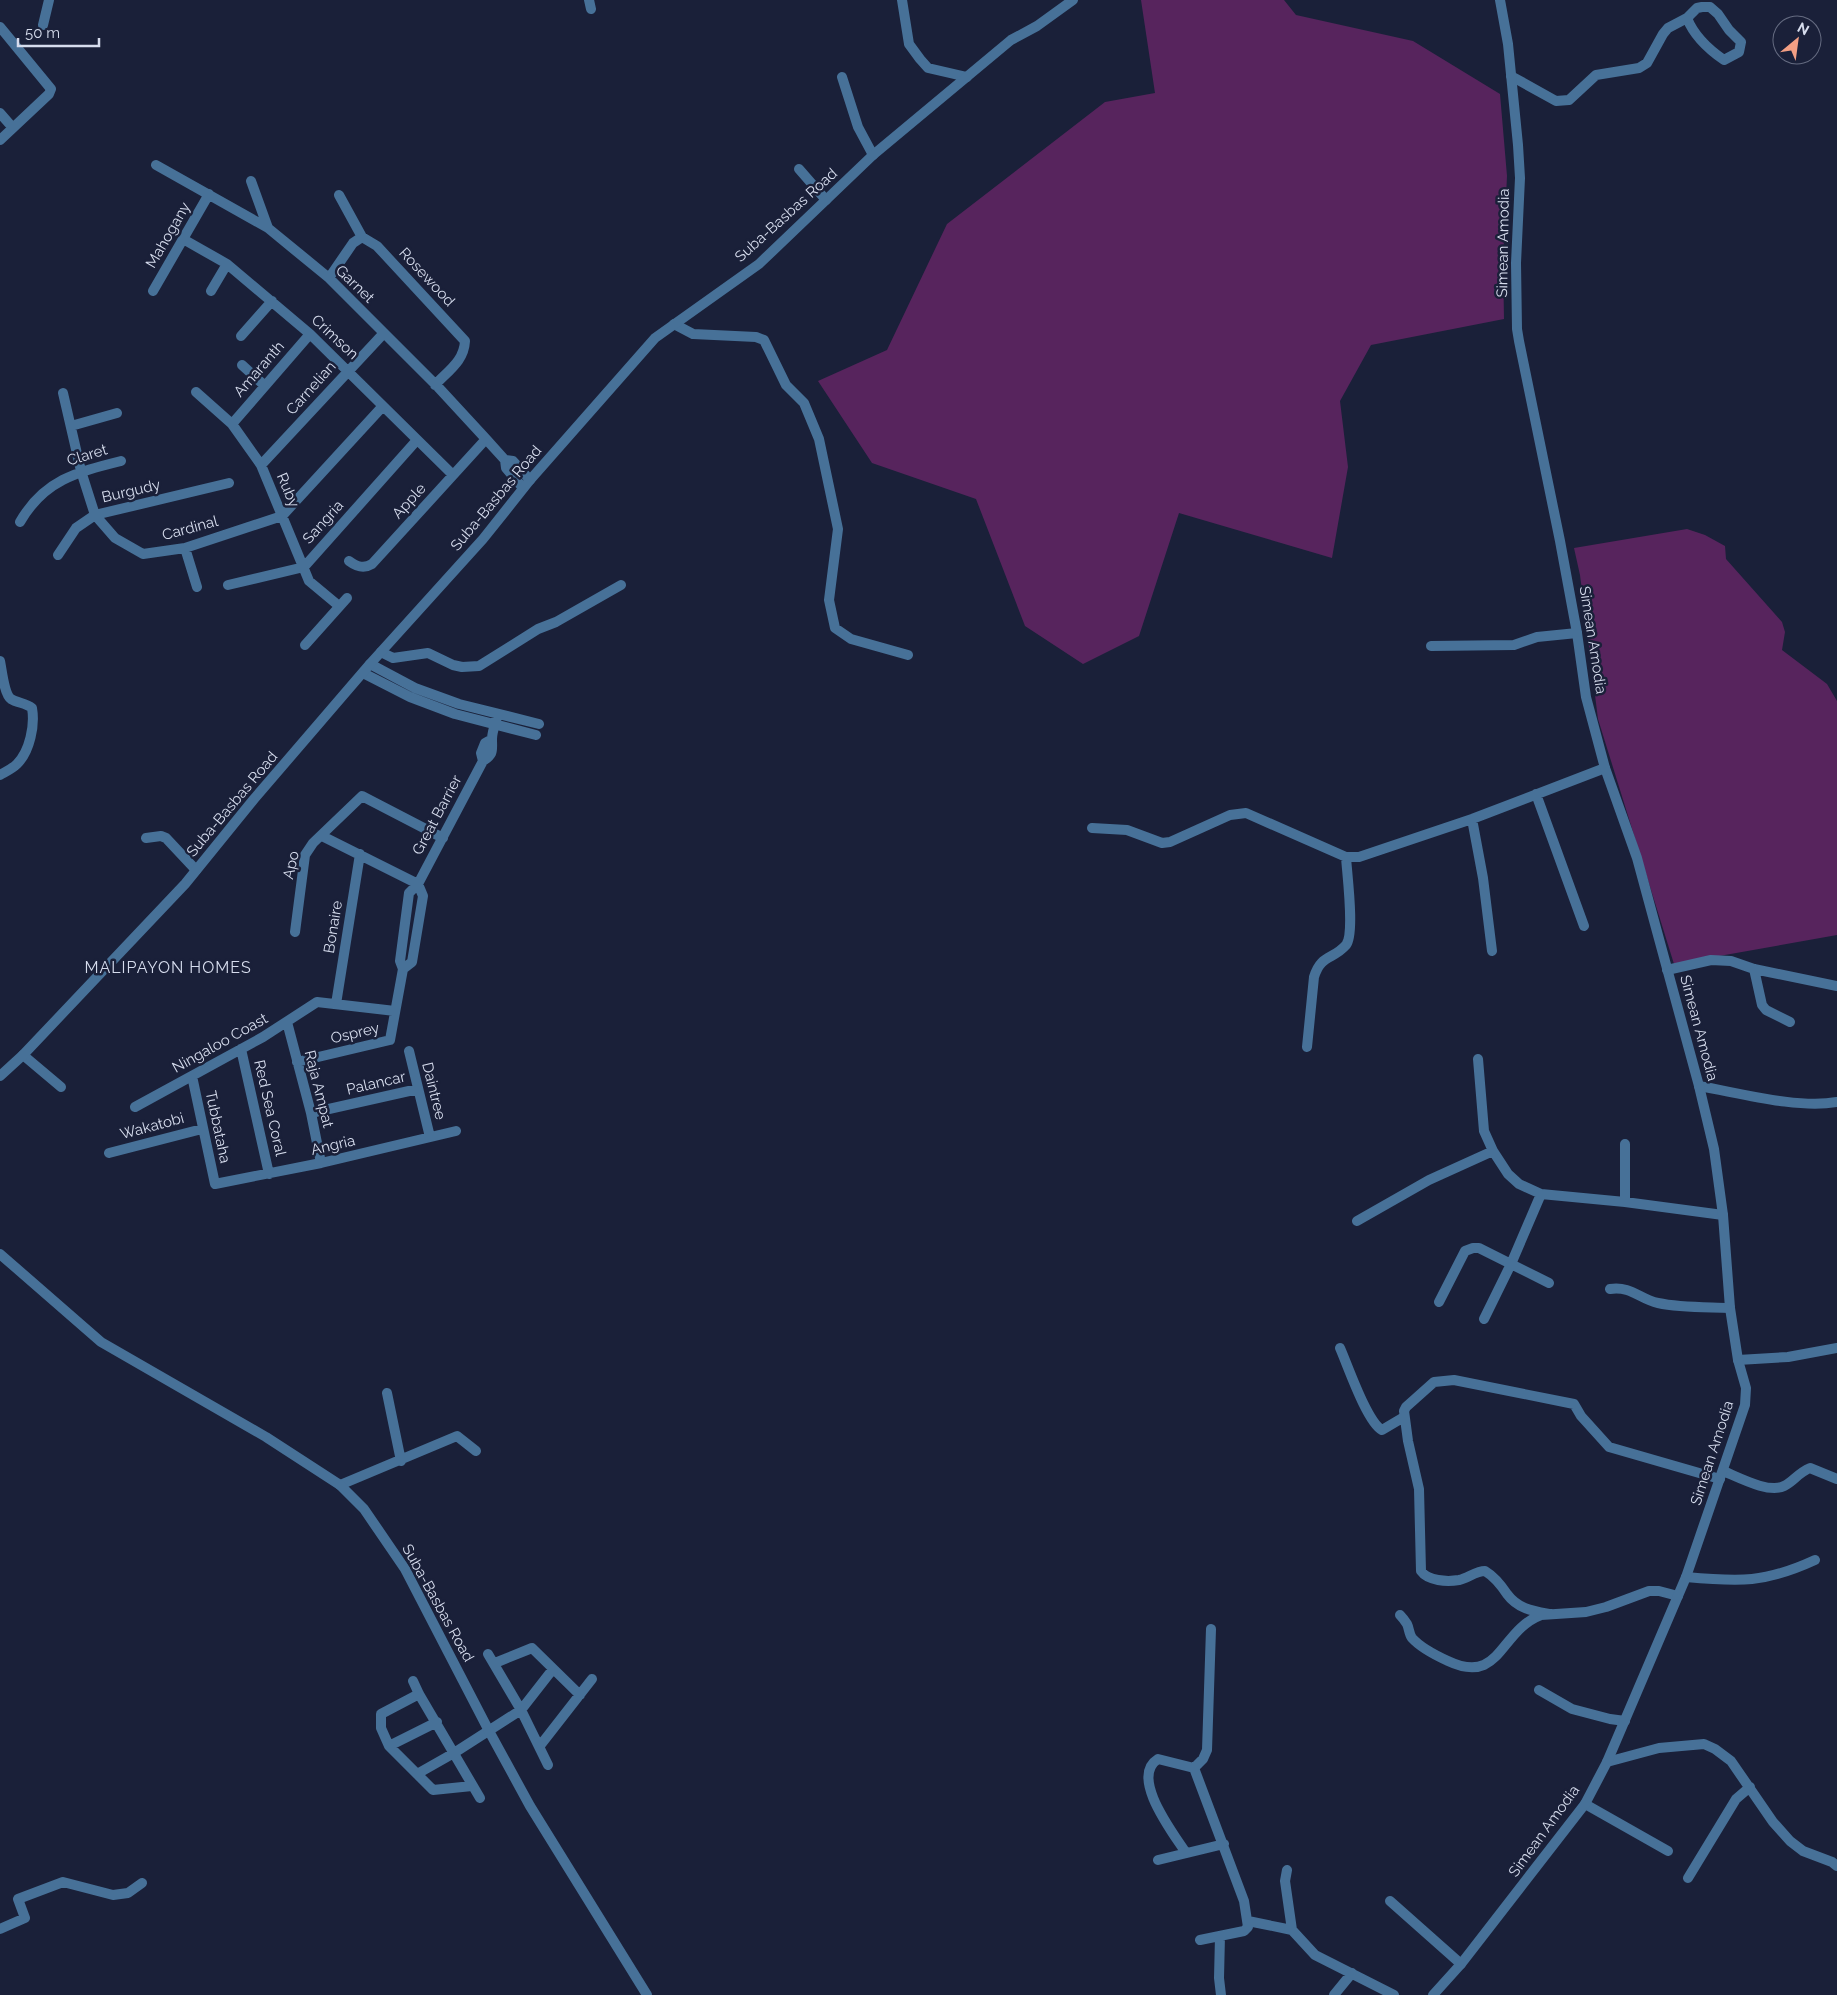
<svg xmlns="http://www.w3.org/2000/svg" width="1837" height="1995" font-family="Raleway,sans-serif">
<rect width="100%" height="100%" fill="#1a2039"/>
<!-- green -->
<path fill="#57245d" d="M1141 0H1284L1296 15 1413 41 1500 94 1507 176 1503 261 1504 319 1371 345 1340 401 1348 467 1332 558 1179 513 1139 636 1083 664 1025 626 976 499 872 463 818 381 887 350 947 224 1105 102 1155 93Z
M1687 529 1705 535 1725 546 1726 559 1782 622 1785 632 1782 650 1827 684 1837 701V935L1674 964 1598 719 1580 575 1574 548Z"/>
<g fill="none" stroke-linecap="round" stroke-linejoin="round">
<!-- minor -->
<path stroke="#477198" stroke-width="10" d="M589 0 591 9
M902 0 909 44 920 59 928 68 967 77
M43 25 49 0
M0 27 51 89 49 94 0 140
M1511 76 1556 101 1569 100 1596 75 1639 68 1647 63 1663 34 1668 28 1687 18 1697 8 1702 7H1710L1718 14 1729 30 1741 42 1739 52 1724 60C1708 49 1694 36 1687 18
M842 77 858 127 873 155
M0 113 13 128
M156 165 268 228 329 278 438 387 486 439 505 460 506 468 523 488
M799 169 826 200
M251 181 268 228
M339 195 362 237 377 246 465 341C464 361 449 370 435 385
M183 239 227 264 310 334 453 475
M329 278 353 243 362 237
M153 291 209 194
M211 291 227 264
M674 324 693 334 756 337 764 340 786 385 804 403 819 439 838 529 829 600 835 628 851 639 908 655
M241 336 272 301
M242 365 265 386
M196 392 232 424 261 465 309 581 339 606
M63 393 81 471 95 515 115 538 143 554 185 548 282 516 383 406
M232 424 310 334
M71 426 117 413
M505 460 513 461 530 480
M261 465 384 333
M20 522C44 480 77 472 121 461
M185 548 197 587
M58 555 76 528 95 515 229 483
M349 561C357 567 364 569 372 564L486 439
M228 585 304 567 417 440
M305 645 347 598
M1431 646 1514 645 1537 637 1577 633
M381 652 393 658 428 653 453 665 462 667 479 666 538 629 556 622 621 585
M0 661C2 670 4 694 11 699 17 703 26 703 32 708 35 725 30 751 17 764 12 769 5 772 0 775
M370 664 415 688 459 704 539 724
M363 673 410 697 455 714 536 735
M483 761 481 753 485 743 492 739
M1536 794 1584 926
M1472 819 1483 878 1492 951
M1092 828 1127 830 1162 843 1170 842 1230 815 1246 813 1346 857H1359L1472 819 1605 768
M322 836 418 884
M146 838 161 836 166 838 196 870
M295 932 305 855 313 843 362 796 443 838
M403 969 412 962 423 896 418 884
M1754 969 1762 1005 1766 1010 1790 1022
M1667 970 1711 960 1731 961 1754 969 1837 986
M336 1004 360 854
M287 1022 311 1113 321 1163
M1307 1047 1314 977C1321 954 1333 960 1346 945 1355 934 1347 874 1346 857
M241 1049 269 1174
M409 1051 430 1137
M23 1055 61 1087
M1478 1059 1484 1131 1493 1151 1508 1174 1519 1184 1541 1194 1625 1202 1723 1215
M297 1062 390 1040 403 969 400 961 409 893 418 884 483 761C494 754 492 751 492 739 492 731 496 722 498 714
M192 1076 215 1184 321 1163 456 1131
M1699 1086C1740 1093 1797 1109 1837 1102
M135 1107 263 1037 317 1002 395 1011
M311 1113 418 1089
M109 1153 202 1129
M1625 1202V1144
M1357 1221 1429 1180 1493 1151
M1610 1289C1632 1286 1639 1299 1658 1303 1681 1308 1706 1307 1730 1308
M1439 1302 1465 1251 1473 1248H1479L1549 1283
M1484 1319 1511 1264 1541 1194
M1340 1348C1348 1366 1367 1422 1382 1430L1404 1417
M1738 1360 1788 1357 1837 1348
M387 1393 401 1461
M1723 1471C1738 1477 1769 1494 1784 1486 1794 1481 1798 1473 1810 1468L1837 1479
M340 1485 457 1436 476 1451
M1686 1577C1740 1582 1765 1583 1815 1560
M1550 1614C1533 1611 1518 1609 1507 1594 1501 1585 1495 1577 1485 1571 1476 1571 1468 1578 1459 1580 1447 1582 1428 1581 1421 1571L1419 1489 1408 1441 1404 1411 1406 1407 1434 1382 1454 1380 1574 1404 1581 1416 1609 1447 1720 1479
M1400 1615C1402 1617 1405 1621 1407 1624 1409 1628 1409 1634 1412 1638 1420 1647 1437 1656 1448 1661 1501 1686 1499 1631 1541 1615L1586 1612 1606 1607 1649 1591H1659L1678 1596
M488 1654 521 1710 548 1765
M495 1663 532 1648 580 1695
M413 1681 419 1694 480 1798
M1539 1690 1572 1709 1610 1719 1625 1721
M419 1694 381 1714V1728L389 1746 433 1790 472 1786
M389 1746 437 1722
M539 1747 592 1679
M1607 1762 1659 1748 1704 1744 1715 1749 1731 1761 1773 1822 1790 1841 1803 1851 1832 1862 1837 1866
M1194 1768 1244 1901 1248 1927 1244 1931 1200 1940
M1194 1768 1203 1759 1207 1750 1211 1629
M417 1774 454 1753 521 1710 553 1669
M1585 1804 1668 1851
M1186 1853C1174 1834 1129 1777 1158 1759L1194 1768
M1158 1860 1224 1844
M1287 1870 1285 1881 1292 1930
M1688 1878 1736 1799 1750 1787
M1390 1901 1461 1964
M1248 1921 1292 1930 1315 1955 1394 1995
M0 1929 25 1918 18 1899 63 1882 113 1895 128 1893 142 1883
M1220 1936 1219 1978 1221 1995
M1334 1995 1352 1973"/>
<!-- tertiary -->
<path stroke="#477198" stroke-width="10" d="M0 1076 23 1055 185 884 254 799 370 664 483 539 530 480 655 338 759 264 873 155 1011 40 1037 26 1073 0
M0 1254 101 1342 266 1437 340 1485 364 1509 405 1569 489 1731 530 1806 647 1995
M1433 1995 1461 1964 1585 1804 1607 1762 1686 1577 1745 1405 1746 1388 1738 1360 1730 1308 1723 1215 1714 1149 1699 1086 1637 858 1605 768 1586 697 1577 633 1560 541 1519 341 1517 329 1516 263 1520 178 1518 145 1508 44 1500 0"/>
</g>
<g text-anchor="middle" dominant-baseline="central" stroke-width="5" stroke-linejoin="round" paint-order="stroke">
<!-- street labels -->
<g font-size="15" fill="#d6dced" stroke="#1a2039">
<text transform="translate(786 215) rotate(-42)">Suba-Basbas Road</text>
<text transform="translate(168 235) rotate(-60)">Mahogany</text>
<text transform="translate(1503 243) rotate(-89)">Simean Amodia</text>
<text transform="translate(427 277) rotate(47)">Rosewood</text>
<text transform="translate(355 284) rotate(44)">Garnet</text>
<text transform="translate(335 337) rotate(43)">Crimson</text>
<text transform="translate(259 369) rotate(-49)">Amaranth</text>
<text transform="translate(311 388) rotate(-48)">Carnelian</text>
<text transform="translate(87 455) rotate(-17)">Claret</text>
<text transform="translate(288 490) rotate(67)">Ruby</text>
<text transform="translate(131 491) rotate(-13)">Burgudy</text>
<text transform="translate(496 498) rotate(-50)">Suba-Basbas Road</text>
<text transform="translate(409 501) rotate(-48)">Apple</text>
<text transform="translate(323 522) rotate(-48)">Sangria</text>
<text transform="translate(190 528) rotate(-15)">Cardinal</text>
<text transform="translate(1593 640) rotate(81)">Simean Amodia</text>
<text transform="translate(232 804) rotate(-50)">Suba-Basbas Road</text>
<text transform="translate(437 815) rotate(-62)">Great Barrier</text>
<text transform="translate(291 865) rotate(-77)">Apo</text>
<text transform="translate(333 927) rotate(-81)">Bonaire</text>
<text transform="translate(1699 1028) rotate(75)">Simean Amodia</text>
<text transform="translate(355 1033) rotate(-13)">Osprey</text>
<text transform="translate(220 1043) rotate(-29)">Ningaloo Coast</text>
<text transform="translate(376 1083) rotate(-13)">Palancar</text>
<text transform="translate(319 1089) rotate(76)">Raja Ampat</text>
<text transform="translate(434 1091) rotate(76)">Daintree</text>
<text transform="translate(270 1108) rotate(77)">Red Sea Coral</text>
<text transform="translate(152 1126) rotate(-15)">Wakatobi</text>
<text transform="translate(218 1127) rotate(78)">Tubbataha</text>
<text transform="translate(333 1145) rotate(-13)">Angria</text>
<text transform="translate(1712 1453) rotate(-72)">Simean Amodia</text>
<text transform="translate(438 1603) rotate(61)">Suba-Basbas Road</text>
<text transform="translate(1544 1831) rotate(-54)">Simean Amodia</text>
</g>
<!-- neighbourhood labels -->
<g font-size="16" letter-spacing="1" fill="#d6dced" stroke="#1a2039">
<text x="168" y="967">MALIPAYON HOMES</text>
</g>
</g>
<!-- north arrow -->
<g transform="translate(1797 40) rotate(29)"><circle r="24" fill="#1a2039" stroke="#656b81"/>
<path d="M0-4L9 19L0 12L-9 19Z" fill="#f39f84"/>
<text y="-8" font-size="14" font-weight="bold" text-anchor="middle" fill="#d6dced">N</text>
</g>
<!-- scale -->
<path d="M18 38v8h81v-8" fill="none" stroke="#d6dced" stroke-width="2.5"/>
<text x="25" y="38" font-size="15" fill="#d6dced" stroke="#1a2039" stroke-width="4" paint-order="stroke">50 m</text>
</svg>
